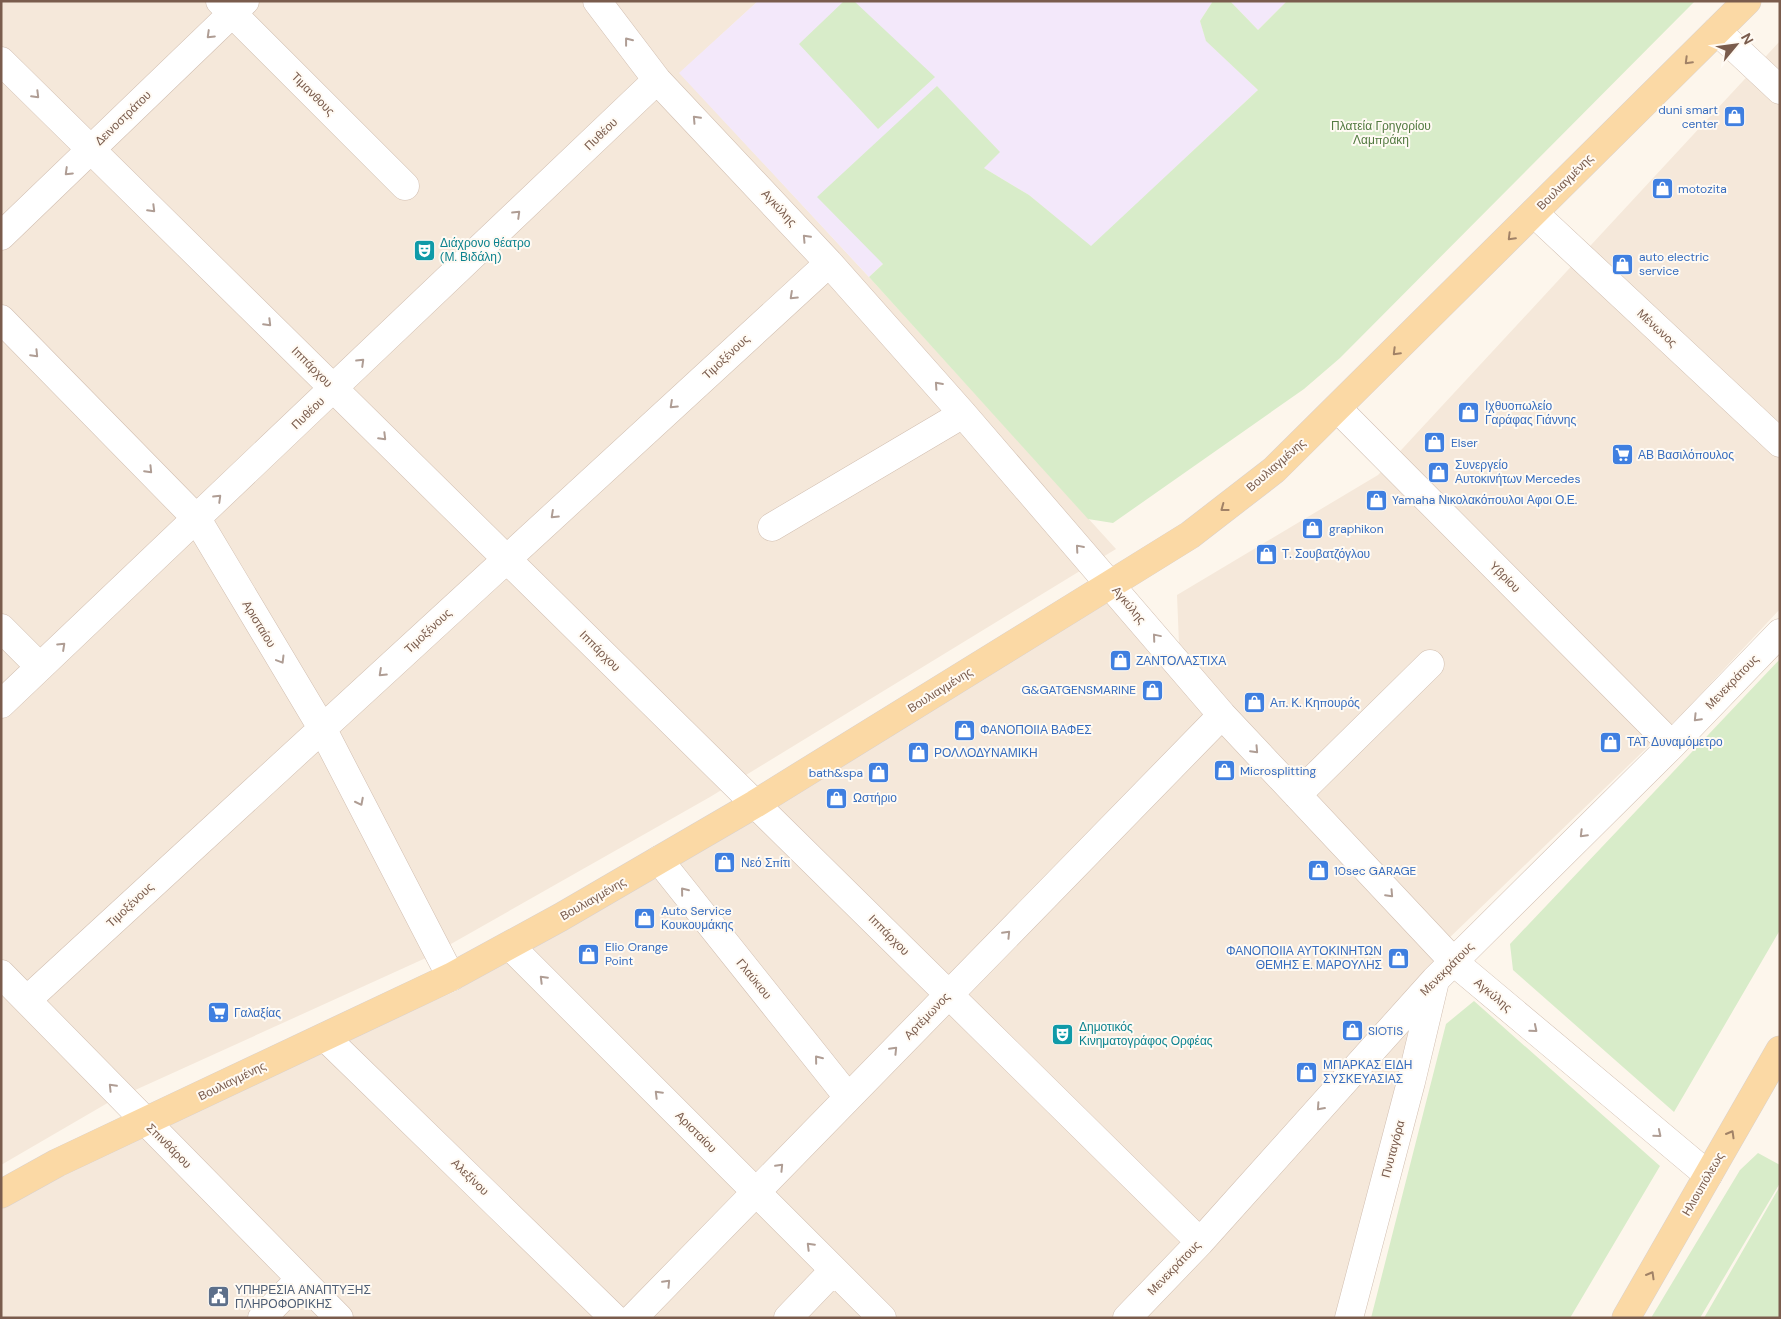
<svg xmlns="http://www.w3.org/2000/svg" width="1781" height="1319" font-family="'DM Sans',sans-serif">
<rect width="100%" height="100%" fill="#fdf6ec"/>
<!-- residential -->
<path fill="#f5e8da" d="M1 1H758L680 73 869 277 1116 549 710 797 428 957 111 1101 1 1165Z
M1780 41V609L1684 712 1445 942 1264 743 1179 644 1177 595 1378 475Z
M1111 596 1436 959 1340 1318H1V1205L75 1160 456 991 732 822Z"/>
<!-- education -->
<path fill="#f3e8fa" d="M758 1H1213L1200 21 1206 40 1258 90 1091 247 1029 195 984 168 869 277 679 73Z
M1230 1H1287L1258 30Z"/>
<!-- green -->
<path fill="#d8ecc9" d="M844 1H854L935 77 878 129 799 44Z
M1213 1H1230L1258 30 1287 1H1695L1340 358 1304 389 1113 523 1088 519 869 277 883 264 817 197 937 86 1000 152 984 168 1029 195 1091 246 1258 90 1206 41 1200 21Z
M1780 659V930L1674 1112 1513 970 1510 944Z
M1474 1001 1660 1166 1570 1318H1371L1446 1024Z
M1758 1153 1780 1165V1183L1700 1318H1651L1740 1170Z
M1780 1186V1318H1704Z"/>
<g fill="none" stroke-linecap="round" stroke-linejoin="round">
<defs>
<path id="minor" d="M220 1 405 186
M597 1 657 80 829 263 963 414 1222 715 1454 962 1708 1175
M1717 31 1780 90
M1 61 1200 1242
M1534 213 1780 443
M1 236 245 1
M1 319 197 519 322 728 451 977
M1338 409 1672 745
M772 527 963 414
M1 628 40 667
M1 704 657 80
M1297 795 1430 664
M659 860 848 1097
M510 946 882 1318
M1 974 339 1318
M27 1000 829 263
M325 1037 614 1318
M262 1318 300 1279
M633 1318 1222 715
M788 1318 834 1270
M1127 1318 1200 1242 1435 980 1672 745 1780 633
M1349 1318 1411 1082 1435 981"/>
<path id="primary" d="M1 1194 57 1163 451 977 561 917 755 804 1111 584 1190 535 1274 470 1747 1
M1626 1318 1780 1050"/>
</defs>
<!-- minor casing -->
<use href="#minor" stroke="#d1beb0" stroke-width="29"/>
<!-- primary casing -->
<use href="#primary" stroke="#dad1cd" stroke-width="29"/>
<!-- minor -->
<use href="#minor" stroke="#fff" stroke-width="28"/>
<!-- primary -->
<use href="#primary" stroke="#fbd9a5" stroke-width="28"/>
</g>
<!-- one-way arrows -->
<defs><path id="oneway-chevron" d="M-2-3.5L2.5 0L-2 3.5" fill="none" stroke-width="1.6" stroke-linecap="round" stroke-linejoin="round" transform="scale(1.25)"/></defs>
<g stroke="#af9d94">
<use href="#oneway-chevron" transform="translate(210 35) rotate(136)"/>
<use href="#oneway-chevron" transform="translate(628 41) rotate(-128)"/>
<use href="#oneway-chevron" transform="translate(36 95) rotate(45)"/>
<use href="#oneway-chevron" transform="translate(696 119) rotate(-133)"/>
<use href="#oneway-chevron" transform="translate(68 172) rotate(136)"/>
<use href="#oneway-chevron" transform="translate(152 209) rotate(45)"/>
<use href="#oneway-chevron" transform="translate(517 214) rotate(-44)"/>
<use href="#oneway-chevron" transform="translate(806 238) rotate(-133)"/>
<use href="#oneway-chevron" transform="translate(793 296) rotate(137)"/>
<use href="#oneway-chevron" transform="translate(268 323) rotate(45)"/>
<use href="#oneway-chevron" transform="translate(35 354) rotate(46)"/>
<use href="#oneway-chevron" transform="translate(361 362) rotate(-44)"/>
<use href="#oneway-chevron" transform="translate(938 385) rotate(-132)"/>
<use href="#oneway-chevron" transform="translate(673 405) rotate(137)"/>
<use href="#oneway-chevron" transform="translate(383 437) rotate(45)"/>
<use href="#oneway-chevron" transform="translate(149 470) rotate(46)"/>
<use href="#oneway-chevron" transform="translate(218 498) rotate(-44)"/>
<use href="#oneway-chevron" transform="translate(554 515) rotate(137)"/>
<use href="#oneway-chevron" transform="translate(1079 548) rotate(-131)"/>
<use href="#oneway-chevron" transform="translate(1156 637) rotate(-130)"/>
<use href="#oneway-chevron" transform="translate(62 646) rotate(-43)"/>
<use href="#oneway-chevron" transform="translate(281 660) rotate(59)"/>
<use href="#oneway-chevron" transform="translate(382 673) rotate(137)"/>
<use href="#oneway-chevron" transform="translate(1697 718) rotate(134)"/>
<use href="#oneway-chevron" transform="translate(1255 750) rotate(47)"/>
<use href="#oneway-chevron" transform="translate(360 802) rotate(63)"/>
<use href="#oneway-chevron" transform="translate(1583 834) rotate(135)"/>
<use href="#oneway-chevron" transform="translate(684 891) rotate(-129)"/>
<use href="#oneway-chevron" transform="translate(1390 894) rotate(47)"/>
<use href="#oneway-chevron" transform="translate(1007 934) rotate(-46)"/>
<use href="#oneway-chevron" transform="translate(543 979) rotate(-135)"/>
<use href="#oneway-chevron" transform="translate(1534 1029) rotate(40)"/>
<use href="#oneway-chevron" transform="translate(894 1050) rotate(-46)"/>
<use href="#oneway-chevron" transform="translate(818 1059) rotate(-129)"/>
<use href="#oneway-chevron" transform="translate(112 1087) rotate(-134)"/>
<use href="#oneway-chevron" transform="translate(658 1094) rotate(-135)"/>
<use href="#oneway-chevron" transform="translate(1320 1107) rotate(132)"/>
<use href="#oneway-chevron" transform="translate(1658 1134) rotate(40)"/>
<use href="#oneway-chevron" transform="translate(780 1167) rotate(-46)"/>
<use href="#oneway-chevron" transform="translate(810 1246) rotate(-135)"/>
<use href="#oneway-chevron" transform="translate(667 1283) rotate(-46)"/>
</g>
<g stroke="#a18267">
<use href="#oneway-chevron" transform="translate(1688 61) rotate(135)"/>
<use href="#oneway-chevron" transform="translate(1511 237) rotate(135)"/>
<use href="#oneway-chevron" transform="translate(1396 352) rotate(135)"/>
<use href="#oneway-chevron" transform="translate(1224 508) rotate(143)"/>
<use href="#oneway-chevron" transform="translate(1731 1134) rotate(-60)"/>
<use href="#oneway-chevron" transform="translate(1651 1275) rotate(-60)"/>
</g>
<!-- icons -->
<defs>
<symbol id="shop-square" viewBox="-11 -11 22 22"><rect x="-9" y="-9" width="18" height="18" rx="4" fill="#3f7fe0" stroke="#fffaf3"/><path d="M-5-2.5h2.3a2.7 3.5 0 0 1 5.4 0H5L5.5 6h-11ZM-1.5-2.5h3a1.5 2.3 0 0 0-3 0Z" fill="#fff"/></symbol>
<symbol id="theatre-square" viewBox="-11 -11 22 22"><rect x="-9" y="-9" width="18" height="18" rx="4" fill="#0f9aa8" stroke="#fffaf3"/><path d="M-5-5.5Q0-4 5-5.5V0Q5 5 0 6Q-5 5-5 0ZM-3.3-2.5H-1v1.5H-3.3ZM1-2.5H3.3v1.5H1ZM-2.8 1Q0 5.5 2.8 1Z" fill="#fff"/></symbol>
<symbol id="supermarket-square" viewBox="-11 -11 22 22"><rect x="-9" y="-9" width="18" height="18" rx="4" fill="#3f7fe0" stroke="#fffaf3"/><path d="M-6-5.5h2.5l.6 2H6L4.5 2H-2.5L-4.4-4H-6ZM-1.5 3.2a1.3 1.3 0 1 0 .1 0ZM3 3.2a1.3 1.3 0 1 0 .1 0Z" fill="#fff"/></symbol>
<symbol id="civic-square" viewBox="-11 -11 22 22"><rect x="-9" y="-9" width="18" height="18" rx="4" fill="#5c6f8a" stroke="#fffaf3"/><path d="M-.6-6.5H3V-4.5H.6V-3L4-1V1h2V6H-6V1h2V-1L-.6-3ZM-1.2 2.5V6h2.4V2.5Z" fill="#fff"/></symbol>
</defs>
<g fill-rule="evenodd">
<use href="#shop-square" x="1722" y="104" width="25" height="25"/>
<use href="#shop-square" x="1650" y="176" width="25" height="25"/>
<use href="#theatre-square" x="412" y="238" width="25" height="25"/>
<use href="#shop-square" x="1610" y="252" width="25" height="25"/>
<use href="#shop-square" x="1456" y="400" width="25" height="25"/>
<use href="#shop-square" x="1422" y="430" width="25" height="25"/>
<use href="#supermarket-square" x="1610" y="442" width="25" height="25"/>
<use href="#shop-square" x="1426" y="460" width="25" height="25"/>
<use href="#shop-square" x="1364" y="488" width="25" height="25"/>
<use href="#shop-square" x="1300" y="516" width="25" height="25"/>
<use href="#shop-square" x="1254" y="542" width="25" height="25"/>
<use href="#shop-square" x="1108" y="648" width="25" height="25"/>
<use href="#shop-square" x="1140" y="678" width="25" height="25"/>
<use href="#shop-square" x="1242" y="690" width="25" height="25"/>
<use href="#shop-square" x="952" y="718" width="25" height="25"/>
<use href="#shop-square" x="1598" y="730" width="25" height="25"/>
<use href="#shop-square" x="906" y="740" width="25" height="25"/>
<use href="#shop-square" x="1212" y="758" width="25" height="25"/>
<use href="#shop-square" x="866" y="760" width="25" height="25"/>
<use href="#shop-square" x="824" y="786" width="25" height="25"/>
<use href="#shop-square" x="712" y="850" width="25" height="25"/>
<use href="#shop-square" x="1306" y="858" width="25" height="25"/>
<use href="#shop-square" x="632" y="906" width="25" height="25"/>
<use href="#shop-square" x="576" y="942" width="25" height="25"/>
<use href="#shop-square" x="1386" y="946" width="25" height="25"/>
<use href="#supermarket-square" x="206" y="1000" width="25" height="25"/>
<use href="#shop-square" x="1340" y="1018" width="25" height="25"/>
<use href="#theatre-square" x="1050" y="1022" width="25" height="25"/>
<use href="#shop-square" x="1294" y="1060" width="25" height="25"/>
<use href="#civic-square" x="206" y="1284" width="25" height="25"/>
</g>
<g text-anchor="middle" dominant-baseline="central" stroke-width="4" stroke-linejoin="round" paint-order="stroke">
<!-- street labels -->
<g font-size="12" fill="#7a5c4d" stroke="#fffaf3">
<text transform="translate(313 94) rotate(45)">Τιμανθους</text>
<text transform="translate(123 118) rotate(-44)">Δεινοστράτου</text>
<text transform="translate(601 134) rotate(-44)">Πυθέου</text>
<text transform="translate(1565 182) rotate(-45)">Βουλιαγμένης</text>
<text transform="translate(779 208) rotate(47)">Αγκύλης</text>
<text transform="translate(1657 328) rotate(43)">Μένωνος</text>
<text transform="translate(726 357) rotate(-43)">Τιμοξένους</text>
<text transform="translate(312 367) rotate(45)">Ιππάρχου</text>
<text transform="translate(308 413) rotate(-44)">Πυθέου</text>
<text transform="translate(1276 465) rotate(-41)">Βουλιαγμένης</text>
<text transform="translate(1505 577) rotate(45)">Υβρίου</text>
<text transform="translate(1129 605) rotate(50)">Αγκύλης</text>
<text transform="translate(259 624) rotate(59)">Αρισταίου</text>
<text transform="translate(428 631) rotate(-43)">Τιμοξένους</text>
<text transform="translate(600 651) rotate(45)">Ιππάρχου</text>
<text transform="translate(1732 682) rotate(-46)">Μενεκράτους</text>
<text transform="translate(940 690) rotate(-32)">Βουλιαγμένης</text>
<text transform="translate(593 899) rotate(-30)">Βουλιαγμένης</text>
<text transform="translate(130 905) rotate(-43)">Τιμοξένους</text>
<text transform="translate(889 935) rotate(45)">Ιππάρχου</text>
<text transform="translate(1447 969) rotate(-45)">Μενεκράτους</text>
<text transform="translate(754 979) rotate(51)">Γλαύκιου</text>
<text transform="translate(1493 995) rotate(40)">Αγκύλης</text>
<text transform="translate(927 1016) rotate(-46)">Αρτέμωνος</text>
<text transform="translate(232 1081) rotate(-26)">Βουλιαγμένης</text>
<text transform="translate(696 1132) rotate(45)">Αρισταίου</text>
<text transform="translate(169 1146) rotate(45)">Σπινθάρου</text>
<text transform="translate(1393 1149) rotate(-75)">Πνυταγόρα</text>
<text transform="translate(470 1177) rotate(44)">Αλεξίνου</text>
<text transform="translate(1703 1184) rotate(-60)">Ηλιουπόλεως</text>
<text transform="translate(1174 1268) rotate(-46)">Μενεκράτους</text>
</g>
<!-- shop labels -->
<g font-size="12" fill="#366cbe" stroke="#fffaf3" text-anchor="start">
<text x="1718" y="110" text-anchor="end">duni smart<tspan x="1718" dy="14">center</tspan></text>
<text x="1678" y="189">motozita</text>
<text x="1639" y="257">auto electric<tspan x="1639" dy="14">service</tspan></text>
<text x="1485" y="406">Ιχθυοπωλείο<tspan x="1485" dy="14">Γαράφας Γιάννης</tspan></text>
<text x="1451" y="443">Elser</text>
<text x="1638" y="455">ΑΒ Βασιλόπουλος</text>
<text x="1455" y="465">Συνεργείο<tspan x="1455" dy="14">Αυτοκινήτων Mercedes</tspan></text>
<text x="1392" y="500">Yamaha Νικολακόπουλοι Αφοι Ο.Ε.</text>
<text x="1329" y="529">graphikon</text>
<text x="1282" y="554">Τ. Σουβατζόγλου</text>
<text x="1136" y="661">ΖΑΝΤΟΛΑΣΤΙΧΑ</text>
<text x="1136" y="690" text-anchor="end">G&amp;GATGENSMARINE</text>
<text x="1270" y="703">Απ. Κ. Κηπουρός</text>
<text x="980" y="730">ΦΑΝΟΠΟΙΙΑ ΒΑΦΕΣ</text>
<text x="1627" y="742">ΤΑΤ Δυναμόμετρο</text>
<text x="934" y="753">ΡΟΛΛΟΔΥΝΑΜΙΚΗ</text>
<text x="1240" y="771">Microsplitting</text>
<text x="863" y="773" text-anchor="end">bath&amp;spa</text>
<text x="853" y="798">Ωστήριο</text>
<text x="741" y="863">Νεό Σπίτι</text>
<text x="1334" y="871">10sec GARAGE</text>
<text x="661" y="911">Auto Service<tspan x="661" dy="14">Κουκουμάκης</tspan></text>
<text x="605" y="947">Elio Orange<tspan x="605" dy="14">Point</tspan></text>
<text x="1382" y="951" text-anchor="end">ΦΑΝΟΠΟΙΙΑ ΑΥΤΟΚΙΝΗΤΩΝ<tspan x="1382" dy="14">ΘΕΜΗΣ Ε. ΜΑΡΟΥΛΗΣ</tspan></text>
<text x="234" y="1013">Γαλαξίας</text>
<text x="1368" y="1031">SIOTIS</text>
<text x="1323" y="1065">ΜΠΑΡΚΑΣ ΕΙΔΗ<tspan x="1323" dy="14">ΣΥΣΚΕΥΑΣΙΑΣ</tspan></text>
</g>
<!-- park labels -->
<g font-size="12" fill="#537a41" stroke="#fffaf3">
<text x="1381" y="126">Πλατεία Γρηγορίου<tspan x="1381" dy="14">Λαμπράκη</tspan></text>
</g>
<!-- culture labels -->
<g font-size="12" fill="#0d838f" stroke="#fffaf3" text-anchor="start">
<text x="440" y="243">Διάχρονο θέατρο<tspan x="440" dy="14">(Μ. Βιδάλη)</tspan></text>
<text x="1079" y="1027">Δημοτικός<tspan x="1079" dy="14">Κινηματογράφος Ορφέας</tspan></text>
</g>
<!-- service labels -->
<g font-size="12" fill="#4e5e75" stroke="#fffaf3" text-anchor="start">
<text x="235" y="1290">ΥΠΗΡΕΣΙΑ ΑΝΑΠΤΥΞΗΣ<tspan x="235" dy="14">ΠΛΗΡΟΦΟΡΙΚΗΣ</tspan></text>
</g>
</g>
<!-- border -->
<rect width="1781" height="1319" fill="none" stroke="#7a5c4d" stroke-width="5"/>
<!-- north arrow -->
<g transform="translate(1736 45) rotate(61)" stroke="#fffaf3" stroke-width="4" paint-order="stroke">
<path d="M0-4L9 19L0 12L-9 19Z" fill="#7a5c4d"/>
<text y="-8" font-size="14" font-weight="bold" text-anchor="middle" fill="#7a5c4d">N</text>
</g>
</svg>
